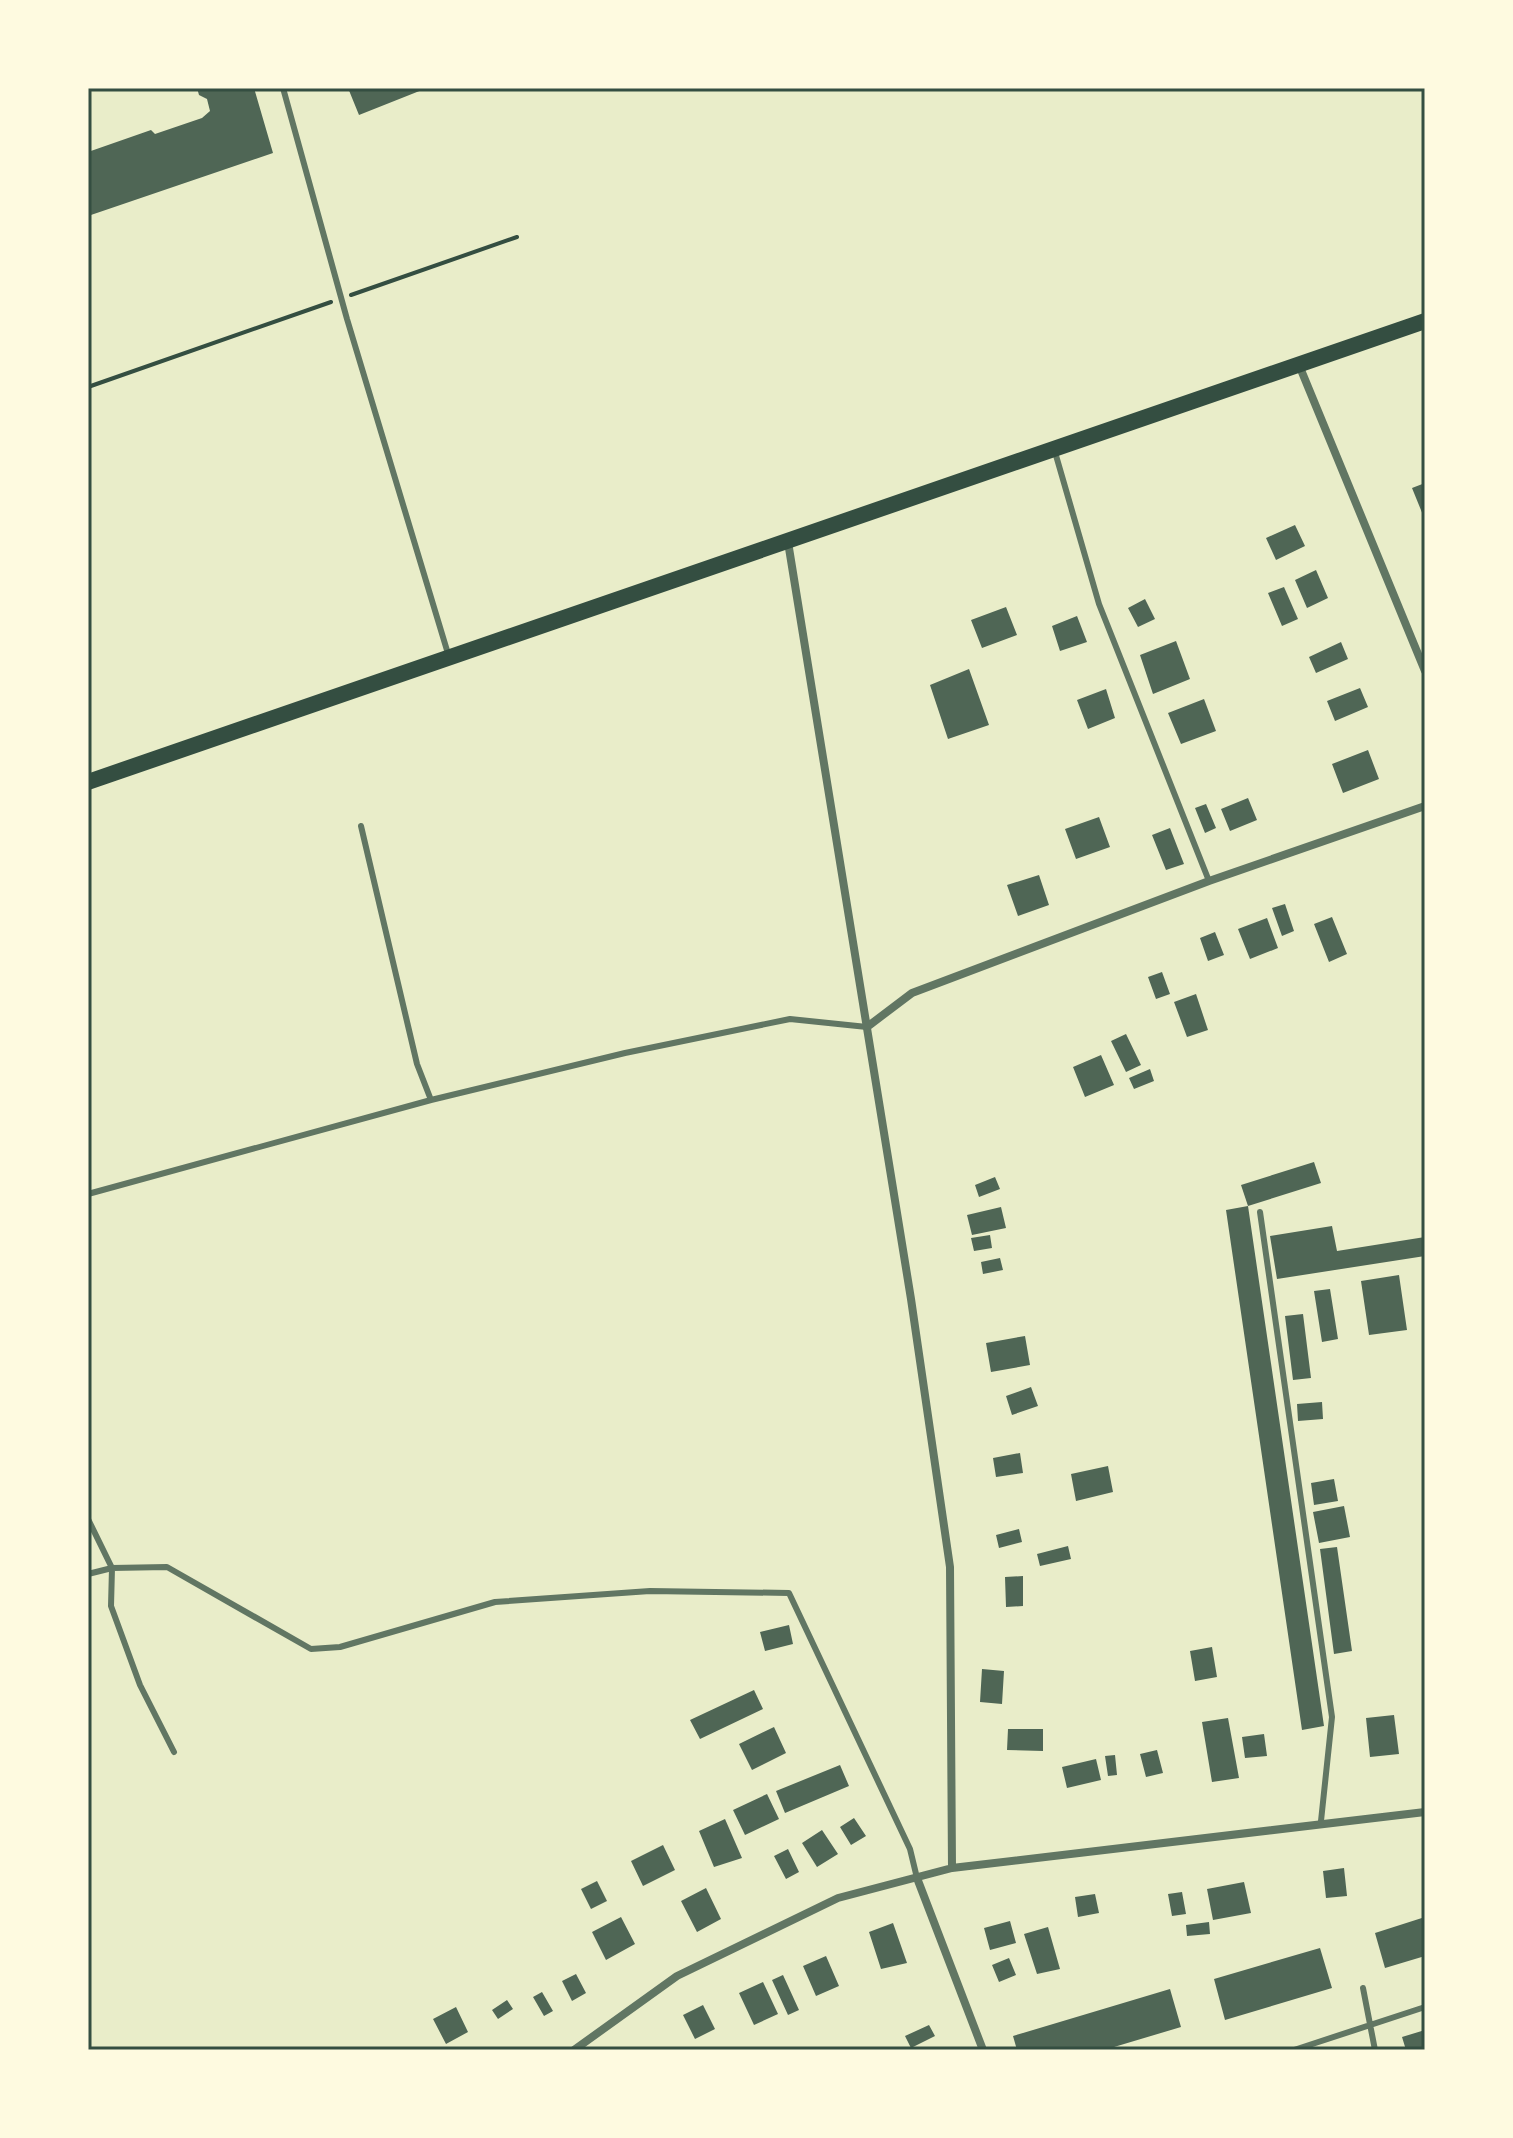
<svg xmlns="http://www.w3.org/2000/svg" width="1513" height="2138" font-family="Raleway,sans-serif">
<rect width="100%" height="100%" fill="#e9edc9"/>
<!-- building -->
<path fill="#4f6655" d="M197 88H254L273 153 88 216V152L151 130 155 134 202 118 210 111 207 99 199 95Z
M348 88H427L359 115Z
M1425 483V520L1412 488Z
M1295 525 1305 546 1276 560 1266 538Z
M1316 570 1328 598 1307 608 1295 580Z
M1284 587 1298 619 1282 626 1268 593Z
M1145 599 1155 619 1138 627 1128 608Z
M1006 607 1017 635 982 648 971 620Z
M1077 616 1087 642 1060 651 1052 626Z
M1176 641 1190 679 1153 694 1140 655Z
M1341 642 1348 659 1316 673 1309 657Z
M969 669 989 725 948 739 930 685Z
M1360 688 1368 707 1335 721 1327 701Z
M1106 689 1115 718 1088 729 1077 700Z
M1204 699 1216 731 1181 744 1168 713Z
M1368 750 1379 779 1343 793 1332 764Z
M1248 798 1257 820 1230 831 1221 809Z
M1206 804 1216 828 1205 833 1195 808Z
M1099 817 1110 847 1076 859 1065 829Z
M1170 828 1184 864 1166 870 1152 835Z
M1039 875 1049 905 1018 916 1007 885Z
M1285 904 1294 931 1282 936 1272 908Z
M1332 917 1347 954 1329 962 1314 924Z
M1267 918 1278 948 1250 959 1238 929Z
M1215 932 1224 955 1208 961 1200 938Z
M1162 972 1170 994 1156 999 1148 977Z
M1196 994 1208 1030 1187 1037 1174 1002Z
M1126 1034 1141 1065 1126 1072 1111 1041Z
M1101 1055 1114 1085 1085 1097 1073 1067Z
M1150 1069 1154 1081 1134 1089 1129 1078Z
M1314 1162 1321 1183 1248 1206 1324 1726 1302 1730 1226 1210 1248 1206 1241 1185Z
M995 1177 1000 1189 979 1197 975 1185Z
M1001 1207 1006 1228 972 1235 967 1215Z
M1332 1226 1337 1251 1425 1237V1256L1277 1279 1270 1236Z
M990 1235 992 1248 974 1251 971 1238Z
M1000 1258 1003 1270 983 1274 981 1262Z
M1399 1275 1407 1330 1369 1335 1361 1281Z
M1330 1289 1338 1339 1322 1342 1314 1291Z
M1303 1314 1311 1378 1293 1380 1285 1316Z
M1025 1336 1030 1365 991 1372 986 1343Z
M1031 1387 1038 1406 1012 1415 1006 1396Z
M1322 1402 1323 1419 1298 1421 1297 1404Z
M1020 1453 1023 1473 996 1477 993 1458Z
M1108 1466 1113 1492 1076 1501 1071 1474Z
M1334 1479 1338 1501 1314 1505 1311 1483Z
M1344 1506 1350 1537 1319 1543 1313 1512Z
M1019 1529 1022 1542 999 1548 996 1535Z
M1068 1546 1071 1559 1040 1566 1037 1554Z
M1337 1547 1352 1651 1334 1654 1320 1549Z
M1023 1576V1606L1006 1607 1005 1577Z
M789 1625 793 1644 765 1651 760 1632Z
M1212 1647 1217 1677 1195 1681 1190 1651Z
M982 1669 1004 1671 1002 1704 980 1702Z
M754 1690 763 1709 700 1739 690 1720Z
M1394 1715 1399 1754 1370 1757 1366 1718Z
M1228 1718 1239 1778 1212 1782 1202 1722Z
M774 1727 786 1753 752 1770 739 1744Z
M1008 1729H1043V1751L1007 1750Z
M1264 1734 1267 1756 1245 1758 1242 1737Z
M1157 1750 1163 1773 1146 1777 1140 1754Z
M1115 1755 1117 1775 1108 1776 1105 1756Z
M1096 1759 1101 1780 1067 1788 1062 1767Z
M840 1765 849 1786 785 1813 776 1791Z
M767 1794 779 1819 745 1835 733 1810Z
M854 1818 866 1836 851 1845 840 1827Z
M725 1819 742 1858 714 1867 699 1831Z
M822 1830 838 1854 817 1867 802 1843Z
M663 1845 675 1870 643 1886 631 1861Z
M788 1849 799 1872 786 1879 774 1856Z
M1344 1868 1347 1896 1326 1898 1323 1871Z
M597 1881 607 1901 591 1909 581 1889Z
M1244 1882 1251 1913 1213 1920 1207 1889Z
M706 1888 721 1919 697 1932 681 1901Z
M1182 1892 1186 1914 1172 1916 1168 1894Z
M1095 1894 1099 1913 1078 1917 1075 1897Z
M621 1917 635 1944 606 1960 592 1932Z
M1425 1917V1956L1385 1968 1375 1933Z
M1010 1921 1016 1943 990 1950 984 1928Z
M1209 1922 1210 1934 1187 1936 1186 1925Z
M893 1923 907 1963 881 1969 869 1932Z
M1048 1927 1060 1969 1037 1974 1024 1934Z
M1320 1948 1332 1988 1225 2020 1214 1979Z
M826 1956 839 1986 816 1996 803 1966Z
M1009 1958 1016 1975 999 1982 992 1965Z
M576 1974 586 1993 572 2001 562 1981Z
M783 1975 799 2010 788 2015 772 1980Z
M763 1982 778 2014 754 2025 739 1993Z
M1170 1989 1181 2027 1104 2050H1017L1013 2036Z
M542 1992 553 2011 544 2016 533 1997Z
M507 2000 513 2009 498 2019 492 2010Z
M703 2005 715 2029 695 2039 683 2015Z
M456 2007 468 2032 446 2044 433 2019Z
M929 2025 935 2036 911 2048 905 2036Z
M1425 2030V2050H1406L1402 2037Z"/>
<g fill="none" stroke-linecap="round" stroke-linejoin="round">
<!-- path -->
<path stroke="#344e41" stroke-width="4" d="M351 295 517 237
M88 387 331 302"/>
<!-- service -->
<path stroke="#617663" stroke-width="6" d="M283 88 347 319 449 657
M1055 452 1099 604 1209 881
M361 826 417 1064 431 1100
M88 1194 431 1100 625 1053 790 1019 867 1027
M1260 1212 1332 1717 1321 1821
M88 1519 112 1568 111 1606 140 1685 174 1752
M88 1574 112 1568 167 1567 311 1649 340 1647 495 1602 650 1591 789 1593 910 1849 917 1878
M1363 1988 1375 2050
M1294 2050 1425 2007"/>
<!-- minor -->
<path stroke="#617663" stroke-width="8" d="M1299 365 1425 671
M788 542 911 1299 950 1567 952 1868
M867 1027 912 993 1209 881 1425 806
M917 1878 983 2050
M574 2050 677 1976 838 1898 952 1868 1425 1812"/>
<!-- secondary -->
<path stroke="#344e41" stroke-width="16" d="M88 782 1425 321"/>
</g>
<!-- border -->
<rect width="1513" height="2138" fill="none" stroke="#fefae0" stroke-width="180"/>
<rect x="90" y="90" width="1333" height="1958" fill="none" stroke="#344e41" stroke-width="3"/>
</svg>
